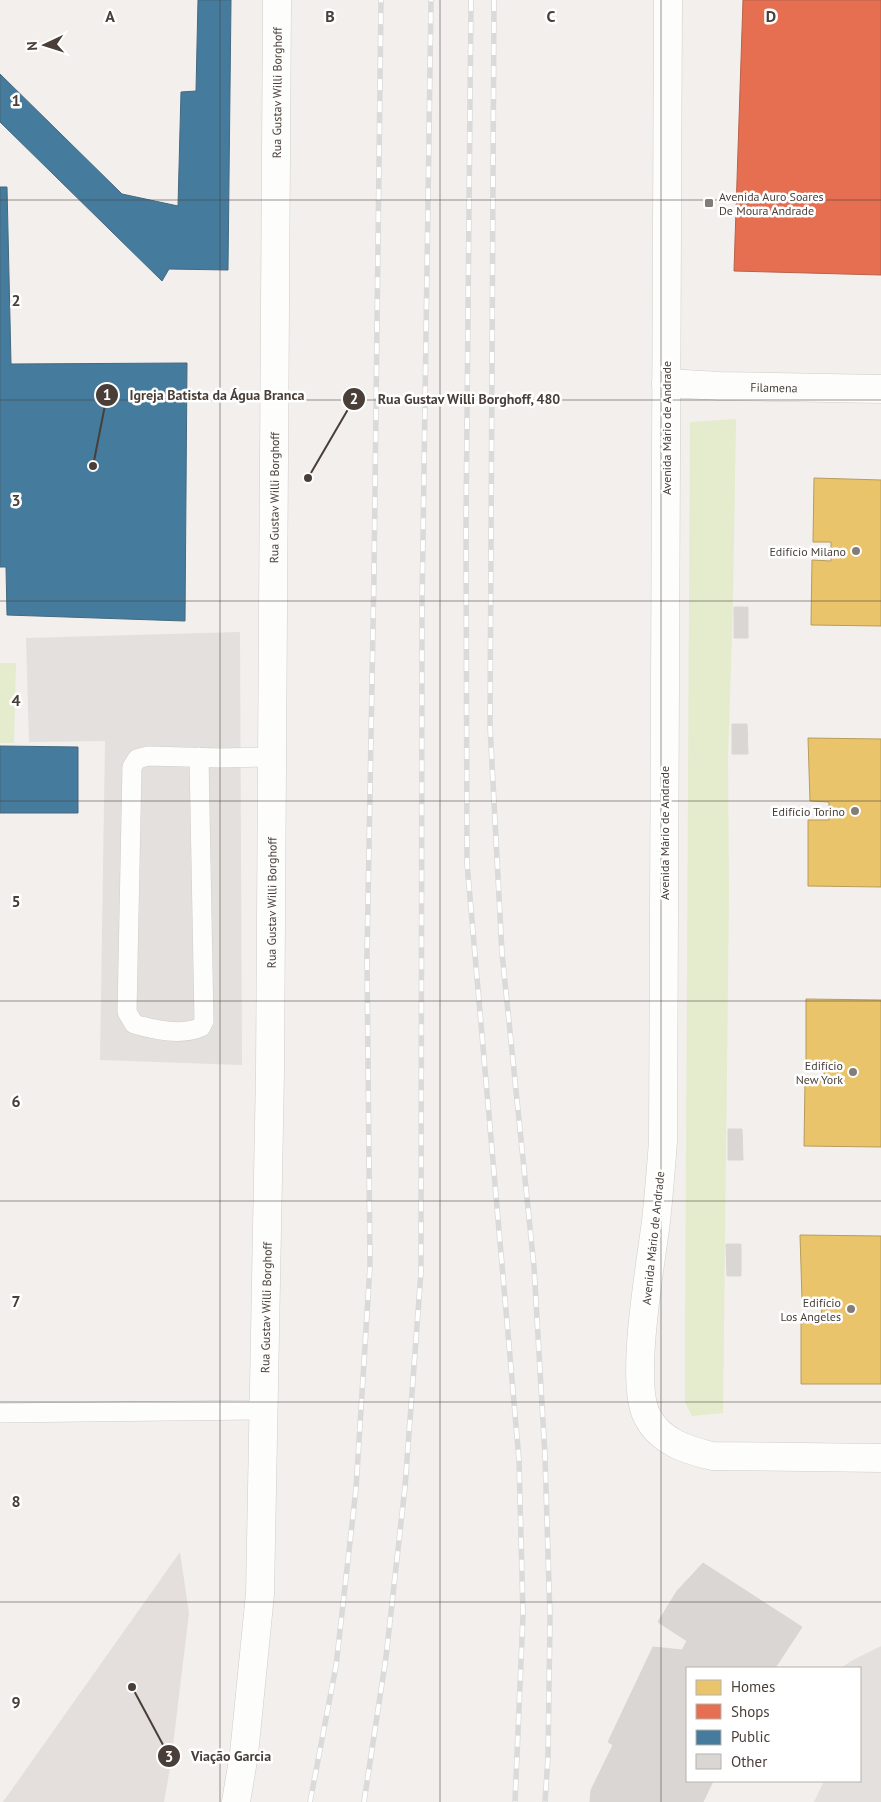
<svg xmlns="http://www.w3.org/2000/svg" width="881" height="1802" font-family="'PT Sans',sans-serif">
<rect width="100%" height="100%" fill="#f2efed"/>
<!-- industrial -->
<path fill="#e4dfdc" d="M180 1552 189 1613 171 1762 164 1802H3Z"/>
<!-- green -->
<path fill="#e5ebcd" d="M736 419 733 602 728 758 729 895 723 1413 692 1416 685 1402V1334L690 422Z
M0 663H16L14 743H0Z"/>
<!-- parking -->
<path fill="#e4e0de" d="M240 632 242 1065 100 1060 105 741 29 742 26 638Z
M881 1646V1802H814L824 1781H860V1668H841L851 1661Z"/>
<!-- homes -->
<path fill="#e9c46a" stroke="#b99c5b" d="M814 478 881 480V626L811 625 812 560 831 561V542H813Z
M808 738 881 739V887L808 886V820H829V802L810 801Z
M806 999 881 1000V1147L804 1146 805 1081H824V1063H806Z
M800 1235 881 1236V1384H801V1318H822L821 1299H802Z"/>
<!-- shops -->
<path fill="#e76f51" stroke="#b8614a" d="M743 0H881V275L734 271Z"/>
<!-- public -->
<path fill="#457b9d" stroke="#46697f" d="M198 0H231L228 270 169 269 162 281 0 122V74L122 194 178 206 181 92 196 91Z
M0 187H7L11 364 187 363 185 621 7 615 6 567H0Z
M0 746 78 747V813H0Z"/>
<!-- building -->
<path fill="#dad6d3" stroke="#dad6d2" d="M734 607H748V638H734Z
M732 724H747L748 754H732Z
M728 1129H742L743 1160H728Z
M726 1244H741V1276H727Z
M703 1563 802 1627 775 1668H687V1781H713L703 1802H590L591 1790 613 1745 608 1742 653 1647 682 1650 687 1641 658 1622 677 1591Z"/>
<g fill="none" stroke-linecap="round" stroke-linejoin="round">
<defs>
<path id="service" d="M199 757 204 1021 201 1027C182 1036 154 1030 134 1024L127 1012 132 767 137 759 148 756 220 758 271 757
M0 1413 264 1410"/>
<g id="minor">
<path id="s1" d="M666 383 720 386 881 389"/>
</g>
<g id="tertiary">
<path d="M668 0 663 1141C661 1168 659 1194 656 1221 651 1263 629 1382 647 1416 660 1442 687 1450 712 1456L881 1458"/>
<path id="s2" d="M236 1802 244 1754 260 1594 270 1072 277 0"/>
</g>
</defs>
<!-- service casing -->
<use href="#service" stroke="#d0cdca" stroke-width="20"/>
<!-- minor casing -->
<use href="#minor" stroke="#d0cdca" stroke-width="29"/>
<!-- tertiary casing -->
<use href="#tertiary" stroke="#d0cdca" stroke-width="29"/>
<!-- service -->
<use href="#service" stroke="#fdfdfc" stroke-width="19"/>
<!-- minor -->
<use href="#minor" stroke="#fdfdfc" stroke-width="28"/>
<!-- tertiary -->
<use href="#tertiary" stroke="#fdfdfc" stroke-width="28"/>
<defs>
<path id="rail" d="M471 0 466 526 467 863 519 1460 523 1615 515 1802
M494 0 490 726 502 953 534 1267 545 1456 550 1617 548 1757 545 1802
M310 1802 336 1666 356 1489 370 1266 367 956 374 573 381 0
M364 1802 386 1657 405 1487 421 1272 422 605 431 0"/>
</defs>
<!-- rail casing -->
<use href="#rail" stroke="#dadad9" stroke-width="5.5"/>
<!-- rail -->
<use href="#rail" stroke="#fff" stroke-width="4" stroke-dasharray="11" stroke-linecap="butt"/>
</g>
<!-- grid -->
<path fill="none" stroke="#493f38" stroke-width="1" stroke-opacity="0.55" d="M220 0V1802M440 0V1802M661 0V1802M0 200H881M0 400H881M0 601H881M0 801H881M0 1001H881M0 1201H881M0 1402H881M0 1602H881"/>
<!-- markers -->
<g fill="#847d77" stroke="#fff" stroke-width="2">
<rect x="704" y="198" width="10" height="10" rx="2.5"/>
<circle cx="856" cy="551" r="5"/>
<circle cx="855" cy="811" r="5"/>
<circle cx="853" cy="1072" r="5"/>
<circle cx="851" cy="1309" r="5"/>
</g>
<g text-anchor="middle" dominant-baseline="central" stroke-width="5" stroke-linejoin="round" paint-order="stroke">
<!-- street labels -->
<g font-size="12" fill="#493f38" stroke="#fff">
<text stroke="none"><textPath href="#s2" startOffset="1711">Rua Gustav Willi Borghoff</textPath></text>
<text stroke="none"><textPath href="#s1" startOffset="108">Filamena</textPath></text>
<text transform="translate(666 428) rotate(-90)">Avenida Mário de Andrade</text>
<text stroke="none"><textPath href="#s2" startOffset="1306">Rua Gustav Willi Borghoff</textPath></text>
<text transform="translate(664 833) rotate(-90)">Avenida Mário de Andrade</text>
<text stroke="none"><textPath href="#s2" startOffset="901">Rua Gustav Willi Borghoff</textPath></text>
<text transform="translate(653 1238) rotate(-84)">Avenida Mário de Andrade</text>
<text stroke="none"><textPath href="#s2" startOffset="496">Rua Gustav Willi Borghoff</textPath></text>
</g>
<!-- poi labels -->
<g font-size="12" fill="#493f38" stroke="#fff" text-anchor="end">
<text x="719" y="196" text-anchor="start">Avenida Auro Soares<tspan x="719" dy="14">De Moura Andrade</tspan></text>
<text x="846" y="551">Edifício Milano</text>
<text x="845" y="811">Edifício Torino</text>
<text x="843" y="1065">Edifício<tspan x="843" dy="14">New York</tspan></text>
<text x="841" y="1302">Edifício<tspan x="841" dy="14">Los Angeles</tspan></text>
</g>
</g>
<g font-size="16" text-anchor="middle" font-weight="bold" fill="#493f38" stroke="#fff" stroke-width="5" stroke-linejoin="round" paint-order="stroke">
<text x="110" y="22">A</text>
<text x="330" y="22">B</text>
<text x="551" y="22">C</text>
<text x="771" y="22">D</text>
<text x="16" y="106">1</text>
<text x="16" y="306">2</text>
<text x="16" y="506">3</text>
<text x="16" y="706">4</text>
<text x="16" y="907">5</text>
<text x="16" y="1107">6</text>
<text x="16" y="1307">7</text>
<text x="16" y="1507">8</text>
<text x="16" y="1708">9</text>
</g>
<!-- callouts -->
<path fill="none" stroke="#493f38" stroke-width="2" d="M93 466L107 395M308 478L354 399M132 1687L169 1756"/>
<g fill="#493f38" stroke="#fff" stroke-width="2">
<circle cx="93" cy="466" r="5"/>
<circle cx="308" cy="478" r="5"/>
<circle cx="132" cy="1687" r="5"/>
<circle cx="107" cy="395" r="12"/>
<circle cx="354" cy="399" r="12"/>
<circle cx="169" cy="1756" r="12"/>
</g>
<g font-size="15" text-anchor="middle" font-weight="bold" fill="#fff">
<text x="107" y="400">1</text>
<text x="354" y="404">2</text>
<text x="169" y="1762">3</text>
</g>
<g font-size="14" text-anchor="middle" font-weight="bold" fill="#493f38" stroke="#fff" stroke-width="5" stroke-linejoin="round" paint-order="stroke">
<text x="217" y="400">Igreja Batista da Água Branca</text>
<text x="469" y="404">Rua Gustav Willi Borghoff, 480</text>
<text x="231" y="1761">Viação Garcia</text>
</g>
<!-- legend -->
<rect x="686" y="1667" width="175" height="115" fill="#ffffff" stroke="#b6b2af"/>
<rect x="696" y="1680" width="25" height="15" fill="#e9c46a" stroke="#b6b2af"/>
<text x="731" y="1692" font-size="15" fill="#493f38">Homes</text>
<rect x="696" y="1704" width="25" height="15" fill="#e76f51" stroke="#b6b2af"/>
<text x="731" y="1717" font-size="15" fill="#493f38">Shops</text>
<rect x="696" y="1730" width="25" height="15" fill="#457b9d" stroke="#b6b2af"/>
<text x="731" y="1742" font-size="15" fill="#493f38">Public</text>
<rect x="696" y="1754" width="25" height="15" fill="#dad6d3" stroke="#b6b2af"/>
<text x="731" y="1767" font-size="15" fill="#493f38">Other</text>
<!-- north arrow -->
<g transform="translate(45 45) rotate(266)" stroke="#ffffff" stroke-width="4" paint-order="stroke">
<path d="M0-4L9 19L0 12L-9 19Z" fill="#493f38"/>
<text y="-8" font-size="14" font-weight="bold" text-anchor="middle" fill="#493f38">N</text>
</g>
</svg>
